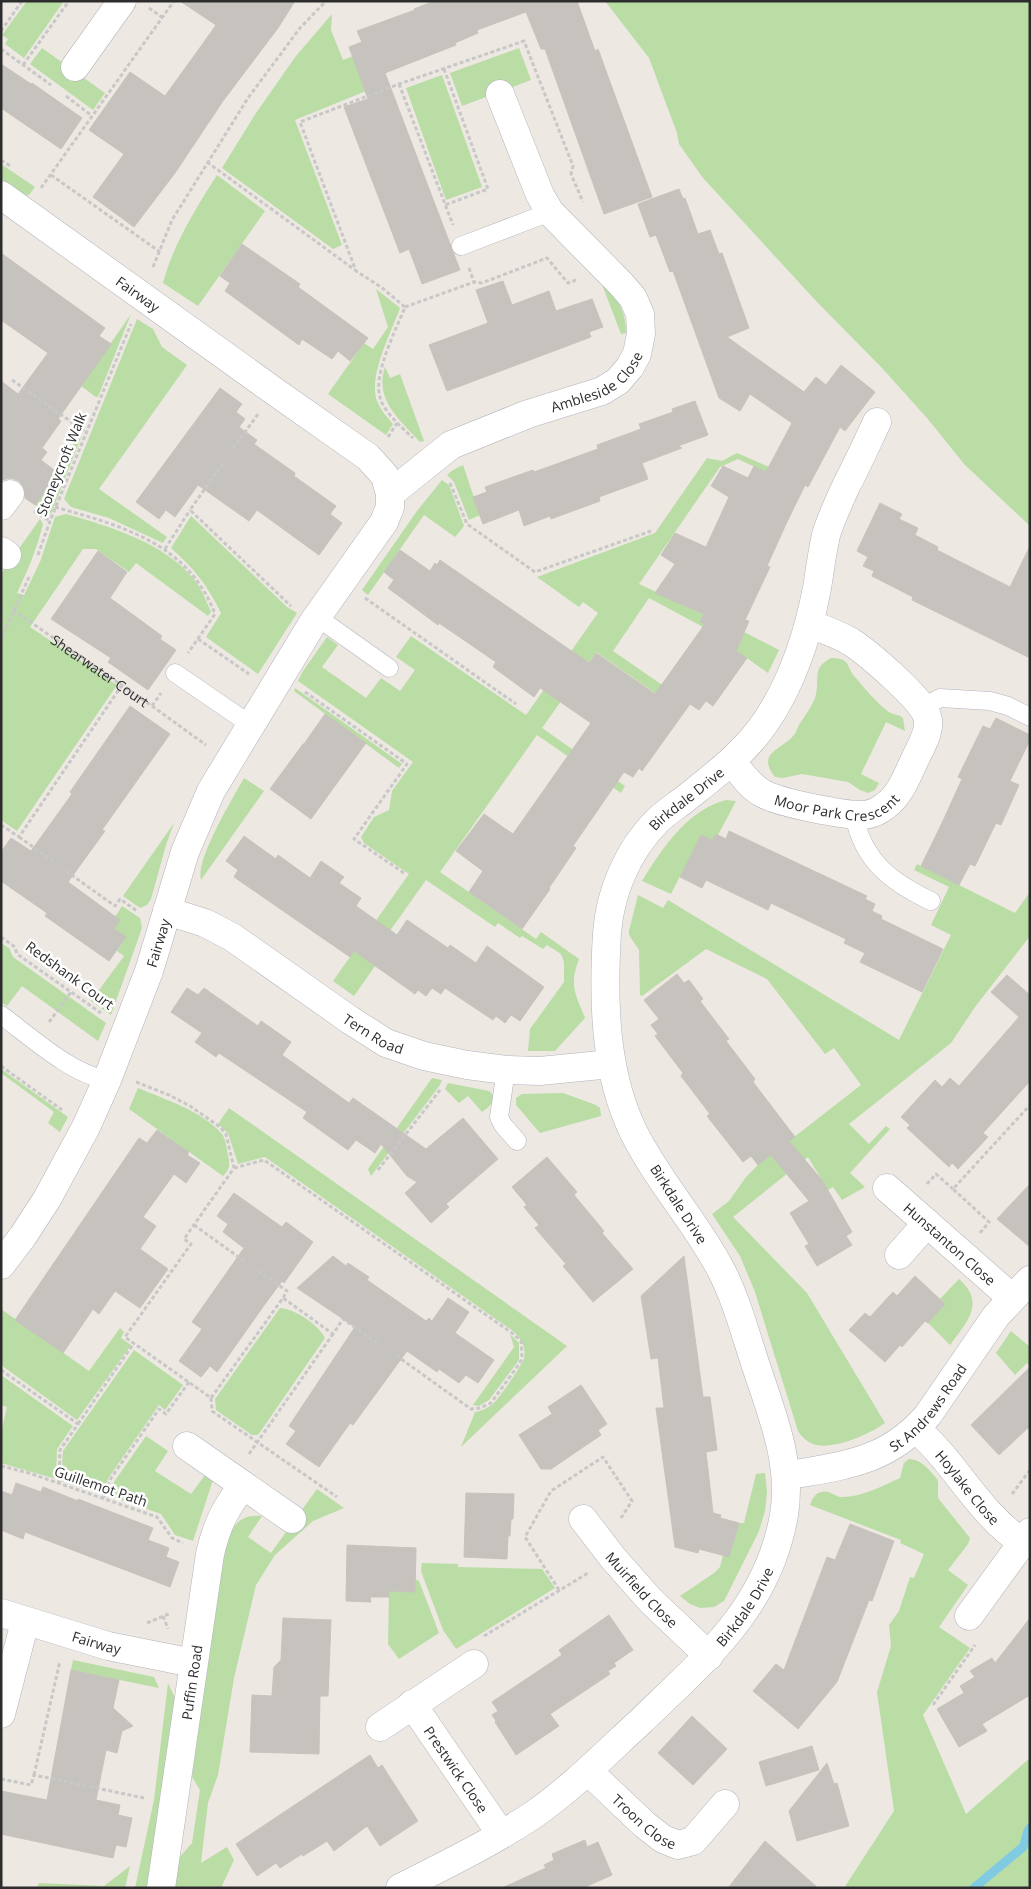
<svg xmlns="http://www.w3.org/2000/svg" width="1031" height="1889" font-family="'Open Sans',sans-serif">
<rect width="100%" height="100%" fill="#ede8e2"/>
<!-- green -->
<path fill="#b9dda5" d="M27 1H64L24 58 5 44 8 39 2 35Z
M605 1H1030V526L964 464 927 418 882 368 817 302 703 178 679 144 677 133 649 58Z
M332 14 331 30 343 60 353 56 366 91 295 120 342 245 333 249 222 168 256 113 296 56Z
M42 48 105 93 93 110 30 64Z
M519 48 531 80 462 106 450 73Z
M442 75 482 187 446 200 406 88Z
M1 164 35 187 30 194 26 196 1 179Z
M217 175 265 211 198 306 163 283C172 247 197 206 217 175Z
M601 282C617 297 626 310 626 333L621 334Z
M376 289 400 308C391 333 370 372 376 398 379 408 386 416 393 424L386 435 328 394 364 343 373 349 388 327Z
M131 314 98 397H96L81 386Z
M137 319 153 329 162 347 187 365 99 489 167 537 163 543 109 518 71 507 64 499Z
M385 367 390 378 400 374 424 441 420 442C400 420 374 400 385 367Z
M78 432 82 435 51 514 47 515 35 505 58 473 61 474Z
M737 453 769 467 793 485 738 459 720 467 639 584 704 614 701 622 709 626 744 632 779 650 768 673 703 627 649 598 613 651 681 698 675 707 596 652 542 728 625 786 621 793 537 735 440 872 536 939 541 932 579 959C569 985 575 993 585 1018L555 1051H528L530 1029 564 982V962L561 954 547 945 543 949 522 936 520 938 498 923 495 927 426 880 387 935 394 939 354 996 333 981 409 874 364 843 361 837 374 817 389 810 392 791 413 762 298 681 303 671 327 637 338 645 322 667 366 698 381 678 400 691 415 670 396 657 411 636 526 715 598 613 583 602 579 607 537 577 655 533 707 458 722 461Z
M463 465 480 515 469 520 454 482 447 475 453 470Z
M442 480 449 485 464 526 455 537 424 515 368 595 362 590 417 511Z
M66 514C109 526 164 543 193 578 201 587 206 601 211 612L208 616 136 563 129 572 96 549H83L30 627 117 685 17 831 1 820V574L40 519 43 524C37 548 28 570 17 593L24 595 40 562 55 517Z
M191 516 287 607 297 613 258 674 206 637 221 613C208 586 193 567 171 548Z
M831 658C852 658 845 667 856 678 863 687 880 706 889 712 894 715 899 714 903 718L905 731 886 722 861 774 879 783 875 790 868 793 860 790 848 782 802 774 783 778 775 777C756 753 781 750 793 736 796 733 797 729 799 725 804 717 811 708 815 698 821 680 810 669 831 658Z
M295 688 402 764 399 768 294 691Z
M244 778 264 791 201 880C195 860 233 798 244 778Z
M726 800 736 801 718 835 716 834 712 840 701 835 671 894 642 881C662 849 687 810 726 800Z
M174 823 166 845 151 899 147 905 140 908 123 896Z
M917 864 1015 913 1030 892V936L975 1007 951 1043 849 1124 869 1144 886 1126 890 1129 850 1173 865 1187 842 1200 833 1187 828 1190 808 1157 733 1217 807 1293 885 1423C870 1434 832 1451 813 1444 807 1442 802 1437 798 1431L755 1292 740 1256 712 1214 729 1201 746 1177 758 1165 861 1085 834 1048 825 1054 767 979 706 949 642 996 640 995 639 950 629 935V931L638 895 663 908 668 900 899 1040 951 935 931 925 949 887 914 870Z
M122 906 140 918 142 928 111 1015 91 1001 124 956 117 951 126 937 114 929 120 920 115 917Z
M1 943 9 948 13 957 106 1023 98 1041 22 986 7 1006 1 1002Z
M1 1069 68 1117 60 1132 48 1123 54 1112 1 1073Z
M432 1078 442 1080 440 1085 371 1176 368 1169Z
M448 1083 489 1091 494 1096C493 1104 488 1108 482 1112L468 1096 459 1103 445 1089Z
M138 1088C164 1099 202 1111 221 1133 226 1138 226 1147 228 1155 230 1164 230 1169 223 1176L129 1109Z
M563 1093 596 1105 600 1108 601 1116 540 1133 516 1105V1098L522 1094Z
M229 1108 567 1346 461 1447 475 1412C481 1411 488 1408 493 1404 499 1398 522 1366 524 1358 526 1346 521 1339 513 1331L265 1157 238 1164 228 1133 218 1124Z
M959 1279C986 1303 967 1322 950 1345L928 1323 945 1304 940 1299Z
M280 1308C295 1309 319 1325 325 1338L258 1435H252L216 1410 215 1399Z
M1 1309 89 1371 120 1328 124 1332 121 1338 131 1345 77 1420 1 1365Z
M1011 1331 1030 1347V1366L1027 1363 1015 1375 996 1353Z
M510 1334 519 1343V1360L489 1400 479 1406 473 1405 514 1347Z
M134 1350 183 1385 165 1410 159 1405 109 1477 103 1491 98 1493 61 1481 63 1451Z
M1 1375 73 1426 57 1449 56 1479 1 1463V1432L7 1407 1 1405Z
M146 1436 168 1451 155 1471 191 1494 205 1475 213 1480 193 1541 175 1535 161 1514 110 1496 114 1482Z
M909 1459C923 1460 929 1470 938 1480V1498L970 1538 968 1544 948 1570 968 1585 939 1627 970 1648 923 1715 966 1814 1030 1758V1888H844L894 1811 877 1692 891 1646 889 1625 899 1611 910 1577 914 1578 924 1554 900 1543 901 1540 810 1505C812 1499 815 1493 822 1492 829 1490 834 1496 840 1497 860 1498 882 1486 900 1478L904 1463Z
M765 1473 767 1492 765 1511 759 1531 724 1601 714 1607 700 1608 690 1604 680 1596 714 1573 720 1567 723 1555 729 1557 739 1523H744L756 1474Z
M317 1489 344 1508 313 1521 275 1555 256 1585 234 1678 218 1775 208 1803 201 1863 227 1847 234 1860 221 1888H175L178 1859 192 1843 200 1790 192 1777 222 1555C230 1533 234 1513 262 1516L248 1537 271 1553Z
M422 1563 458 1564V1567L542 1569 555 1588 456 1649 443 1630 421 1571Z
M415 1579 419 1581 439 1633 399 1659 388 1644 389 1591 414 1592Z
M73 1660 154 1677 159 1688 71 1670Z
M168 1683 176 1700 148 1888H135L154 1800Z
M130 1866 125 1888H37L39 1883 104 1886Z"/>
<g fill="none" stroke-linecap="round" stroke-linejoin="round">
<!-- stream -->
<path stroke="#81cbe2" stroke-width="9" d="M974 1888 1023 1847C1027 1840 1025 1834 1030 1828"/>
</g>
<!-- building -->
<path fill="#c6c2bd" stroke="#c8c3bb" d="M180 1H295L278 28 223 101 175 173 134 227 93 197 124 154 89 130 130 72 165 96 199 49 216 25Z
M434 1H577L595 51 598 49 652 197 604 214 545 49H541L526 12 477 30 478 33 455 43 456 45 385 73 460 270 422 284 409 249 400 253 344 107 368 99 349 47 362 42 357 31 415 10 414 9Z
M1 64 31 84 32 83 82 118 61 149 1 108Z
M679 189 683 199 685 198 698 234 710 230 719 254 722 253 749 328 727 337 804 392 816 377 826 385 841 365 875 392 845 431 840 427 808 487 805 485 786 524 767 566 770 567 745 620 749 621 736 651 747 658 713 706 706 701 699 710 690 704 642 771 639 768 633 777 624 772 573 846 576 848 549 888 550 889 522 929 469 892 483 871 456 851 484 814 513 834 591 723 540 688 534 697 493 667 496 662 439 623 438 625 388 588 394 580 384 572 400 550 430 571 435 563 437 565 440 560 589 663 596 653 655 694 705 624 700 622 704 614 655 593 675 564 661 555 675 533 706 547 729 497 711 486 723 466 748 478 754 466 766 472 792 423 750 394 740 411 719 398 673 271 670 272 656 235 650 237 638 204Z
M242 244 300 284 298 287 368 338 350 361 338 351 332 359 302 339 299 345 225 291 230 283 220 276Z
M1 253 105 328 99 336 111 344 58 419 61 421 42 448 47 452 41 460 58 473 35 505 25 498 24 488 19 481 11 478 1 480V381L18 394 48 353 1 320Z
M503 281 512 305 549 291 556 311 592 299 603 327 589 332 591 337 447 391 429 345 488 323 476 290Z
M220 388 242 404 236 412 245 419 239 427 257 440 254 444 295 473 294 476 336 506 330 514 342 523 319 555 257 510 249 521 198 485 175 517 166 510 159 519 136 502Z
M695 401 708 435 678 446 682 448 642 463 648 479 599 497 600 501 551 519 550 516 524 526 519 510 483 524 473 497 487 492 485 487 533 470 534 472 598 449 597 445 641 429 639 424 673 412 672 409Z
M880 503 902 514 899 519 918 528 915 535 938 547 937 550 1010 587 1030 546V658L912 600 913 597 872 576 874 571 863 566 868 557 857 551Z
M98 551 127 572 110 598 162 636 160 639 176 650 148 690 108 662 111 658 51 619Z
M130 706 170 734 102 830 105 831 68 882 120 920 114 929 126 937 109 961 45 916 47 913 1 881V852L11 838 31 851 72 794 70 792Z
M325 714 366 743 311 819 270 789 303 744H304Z
M996 718 1030 735V740L1010 781 1019 785 1001 825 996 823 975 866 970 864 959 885 921 866 942 823 962 779 958 777 983 726 990 729Z
M729 831 867 896 865 899 875 904 872 911 882 916 881 919 943 949 922 992 860 962 865 953 844 943 846 939 823 928 771 903 768 910 706 880 702 888 680 877 701 835 712 840 716 834 726 839Z
M244 836 276 859 278 855 310 878 321 861 344 877 339 883 361 898 356 906 397 935 407 920 448 948 450 945 476 963 487 946 544 987 520 1021 511 1015 505 1023 496 1016 493 1020 445 988 441 994 432 988 426 996 418 990 415 994 354 951 350 957 234 877 238 870 226 861Z
M677 974 684 983 689 980 703 999 700 1001 729 1039 726 1041 755 1079 753 1082 795 1137 789 1141 822 1180 852 1232 846 1236 852 1245 817 1266 805 1246 809 1244 790 1213 809 1201 771 1155 758 1165 751 1156 743 1162 707 1116 710 1114 681 1076 683 1073 655 1036 658 1034 651 1025 659 1019 644 1000Z
M1007 975 1030 995V1081L983 1133 988 1137 958 1169 952 1163 949 1167 907 1128 910 1125 901 1117 935 1080 942 1087 950 1078 959 1086 1019 1017 991 992Z
M187 988 198 995 204 988 258 1026 261 1021 274 1030 291 1042 282 1055 349 1103 353 1098 426 1149 463 1118 498 1159 446 1204 449 1207 431 1223 405 1193 417 1182 407 1176 381 1144 375 1153 356 1140 348 1150 303 1118 307 1112 219 1053 216 1057 195 1042 202 1033 171 1012Z
M157 1130 189 1152 187 1155 200 1163 186 1183 174 1174 143 1217 156 1226 140 1249 168 1269 140 1308 115 1291 99 1314 93 1309 63 1353 15 1320 139 1138 147 1143Z
M547 1157 577 1192 574 1195 604 1231 602 1233 633 1269 593 1302 563 1266 566 1264 535 1228 539 1225 524 1207 527 1205 512 1187Z
M1030 1184V1247L997 1219Z
M234 1193 282 1227 286 1222 313 1242 284 1283 282 1281 265 1304 217 1372 210 1366 201 1377 179 1361 202 1329 192 1322 244 1248 223 1232 228 1224 217 1216Z
M333 1256 346 1266 348 1263 369 1277 367 1280 426 1321 429 1318 432 1321 448 1298 469 1312 455 1333 494 1360 478 1383 466 1375 459 1383 439 1369 437 1372 407 1351 353 1425 350 1423 319 1467 286 1444 296 1431 289 1426 355 1327 297 1288Z
M684 1256 703 1397H710L717 1450 706 1452 713 1513 721 1515 720 1518 739 1523 729 1557 699 1549 698 1553 675 1547 656 1408H664L658 1358 651 1359 641 1296Z
M915 1276 945 1304 928 1323 925 1321 902 1347 900 1345 885 1362 849 1330 865 1313 870 1317 893 1292 897 1296Z
M1030 1367V1426L999 1455 971 1425Z
M581 1385 607 1424 598 1430 601 1435 551 1469H541L519 1435 552 1414 548 1407Z
M16 1483 41 1492 43 1487 78 1501V1499L153 1528 148 1540 169 1548 166 1557 179 1562 170 1587 25 1532 23 1539 1 1530V1491L12 1495Z
M466 1493 514 1494 513 1519H511L510 1536H508L507 1559 464 1557Z
M850 1524 894 1541 872 1601 869 1600 837 1682 798 1729 753 1691 776 1664 784 1670 827 1557 835 1560Z
M347 1545 416 1548 415 1592 389 1591V1597H370L371 1602 346 1601Z
M609 1615 633 1650 614 1663 616 1666 608 1671 610 1674 550 1714 559 1726 516 1755 495 1722 496 1721 492 1715 498 1711 492 1702 562 1655 559 1650Z
M283 1618 331 1620 328 1696H320L319 1754 250 1752 252 1695 272 1696 274 1667 281 1660Z
M1030 1618V1695L982 1724 987 1731 959 1747 937 1709 964 1693 960 1686 975 1677 970 1671 992 1658 995 1663Z
M71 1670 119 1680 113 1708 133 1726 122 1731 117 1753 106 1750 96 1800 120 1805 118 1815 132 1818 126 1847 116 1845 113 1858 1 1834V1791L47 1800Z
M692 1716 727 1749 693 1785 658 1753Z
M812 1746 819 1770 766 1786 759 1762Z
M370 1755 378 1768 382 1765 418 1821 380 1846 367 1826 334 1851 327 1841 303 1856 302 1854 280 1868 276 1863 257 1876 236 1844Z
M827 1763 834 1784 837 1783 849 1826 797 1841 789 1811Z
M585 1840 587 1847 598 1842 612 1875 583 1888H502L546 1868 544 1865 554 1860 552 1854Z
M765 1841 818 1888H728Z"/>
<g fill="none" stroke-linecap="round" stroke-linejoin="round">
<defs>
<path id="service" d="M461 246 550 212
M317 617 389 668
M175 673 251 725
M923 707 940 698 990 701 1008 706 1030 717
M854 815C863 861 891 882 931 901
M1 1015C31 1037 71 1074 107 1080
M506 1070 499 1117 503 1125 517 1141"/>
<g id="minor">
<path d="M75 67 122 1"/>
<path id="s2" d="M1 195 274 391 368 457 385 476 390 494V507L384 522 314 621 211 791 185 852 149 971 107 1080 86 1127 47 1199 23 1236 1 1265"/>
<path id="s3" d="M390 494 451 445 528 414 602 391 618 381 630 367 637 354 641 334 640 314 633 298 621 284 550 212 540 195 500 94"/>
<path d="M1 506 10 494"/>
<path d="M1 551 7 555"/>
<path id="s4" d="M732 762C741 773 751 788 764 794 780 803 847 816 864 815 872 814 879 811 885 806 900 796 908 774 915 759 921 746 932 730 927 716 921 698 868 653 851 642 838 634 823 629 809 624"/>
<path id="s5" d="M167 911 205 923 232 937 350 1020 386 1043 424 1056 467 1065 506 1070 540 1071 611 1064"/>
<path id="s6" d="M887 1188 1012 1298"/>
<path d="M899 1255 927 1223"/>
<path id="s7" d="M916 1429C956 1463 978 1513 1022 1542"/>
<path d="M187 1446 292 1519"/>
<path id="s8" d="M786 1476C844 1465 887 1463 928 1415L996 1316 1030 1280"/>
<path id="s9" d="M583 1519 613 1558 650 1600 709 1656"/>
<path id="s10" d="M1 1613 108 1646 193 1663"/>
<path d="M969 1616 1030 1532"/>
<path id="s11" d="M412 1704 501 1834"/>
<path d="M1 1714 25 1622"/>
<path d="M380 1727 474 1664"/>
<path id="s12" d="M588 1771 645 1825 663 1839 678 1845 693 1841 725 1804"/>
<path id="s13" d="M161 1888 210 1554C217 1524 225 1509 243 1485"/>
<path id="s14" d="M400 1888C445 1865 491 1843 533 1815 572 1788 605 1754 640 1722 704 1660 768 1608 784 1515 793 1461 770 1410 754 1360 744 1329 735 1296 720 1268 695 1221 658 1181 634 1133 604 1072 603 999 607 933 610 892 628 850 657 821 665 813 676 806 685 799 715 775 745 753 767 720 794 679 808 635 817 588 820 570 822 552 826 535 831 518 839 502 846 486 857 465 867 443 877 422"/>
</g>
</defs>
<!-- service casing -->
<use href="#service" stroke="#b2b4bc" stroke-width="19"/>
<!-- minor casing -->
<use href="#minor" stroke="#b2b4bc" stroke-width="29"/>
<!-- path -->
<g stroke="#c8c8c8" stroke-width="3" stroke-dasharray="4 2.5" stroke-linecap="butt">
<path d="M149 8 163 18"/>
<path d="M1 31 22 1"/>
<path d="M1 49 51 85"/>
<path d="M23 65 69 1"/>
<path d="M444 69 488 189 445 205"/>
<path d="M399 84 453 225"/>
<path d="M66 96 92 116"/>
<path d="M1 160 10 166"/>
<path d="M207 162 355 270"/>
<path d="M51 175 160 252"/>
<path d="M41 188 174 1"/>
<path d="M153 267 172 220 248 98 300 28 326 1"/>
<path d="M469 268 474 282"/>
<path d="M405 307 474 282 482 283 547 258 568 283 576 280"/>
<path d="M12 380 87 433"/>
<path d="M397 423 413 438"/>
<path d="M388 437 397 423C391 416 382 407 380 397 373 374 396 330 405 307L381 287 356 271 300 122 399 84 524 41 573 166 571 174 583 202"/>
<path d="M233 449 258 414"/>
<path d="M223 463 190 510 291 606"/>
<path d="M450 483 467 524 535 572 651 531"/>
<path d="M55 507C122 526 188 543 215 614L188 653"/>
<path d="M34 511 50 521"/>
<path d="M165 549 190 510"/>
<path d="M38 555 50 521 131 324"/>
<path d="M365 598 516 704"/>
<path id="s1" d="M13 610 152 706 161 693"/>
<path d="M198 639 249 674"/>
<path d="M1 640 29 577"/>
<path d="M305 692 407 764 354 839 404 873"/>
<path d="M152 706 206 745"/>
<path d="M1 825 19 837 122 685"/>
<path d="M19 837 53 861"/>
<path d="M66 871 115 906 120 899 137 911"/>
<path d="M1 937 15 947 17 954 101 1013"/>
<path d="M49 1022 71 992"/>
<path d="M1 1066 62 1110"/>
<path d="M136 1082 169 1095 190 1106 220 1127 226 1134 234 1168 184 1239 191 1244 125 1337 211 1398 283 1298 333 1334 343 1319 379 1344"/>
<path d="M234 1168 264 1160 512 1333 521 1341 522 1357 520 1363 491 1403 480 1408 471 1409 394 1354"/>
<path d="M378 1170 440 1090"/>
<path d="M927 1184 936 1174 953 1189"/>
<path d="M194 1225 244 1261"/>
<path d="M980 1233 989 1222 953 1189 1030 1105"/>
<path d="M258 1271 287 1291 283 1298"/>
<path d="M1 1370 78 1424 60 1450 59 1483"/>
<path d="M211 1398 212 1411 337 1497"/>
<path d="M78 1424 134 1343"/>
<path d="M249 1454 333 1334"/>
<path d="M1 1466 29 1473 157 1517 172 1538 183 1543"/>
<path d="M1012 1494 1030 1470"/>
<path d="M103 1498 111 1478 159 1409 166 1414 189 1382"/>
<path d="M559 1590 525 1537 551 1491 603 1457 632 1501 621 1518"/>
<path d="M163 1616 168 1629"/>
<path d="M147 1623 171 1613"/>
<path d="M484 1636 588 1573"/>
<path d="M933 1705 975 1645"/>
<path d="M34 1775 60 1661"/>
<path d="M1 1779 31 1785 34 1775 144 1798"/>
</g>
<!-- service -->
<use href="#service" stroke="#fff" stroke-width="18"/>
<!-- minor -->
<use href="#minor" stroke="#fff" stroke-width="28"/>
</g>
<g text-anchor="middle" dominant-baseline="central" stroke-width="5" stroke-linejoin="round" paint-order="stroke">
<!-- street labels -->
<g font-size="14" fill="#2d2d2d" stroke="#fff">
<text stroke="none"><textPath href="#s2" startOffset="169">Fairway</textPath></text>
<text stroke="none"><textPath href="#s3" startOffset="239">Ambleside Close</textPath></text>
<text transform="translate(61 464) rotate(-68)">Stoneycroft Walk</text>
<text stroke="none"><textPath href="#s1" startOffset="106">Shearwater Court</textPath></text>
<text stroke="none"><textPath href="#s4" startOffset="122">Moor Park Crescent</textPath></text>
<text stroke="none"><textPath href="#s14" startOffset="1335">Birkdale Drive</textPath></text>
<text transform="translate(158 943) rotate(-73)">Fairway</text>
<text transform="translate(70 975) rotate(36)">Redshank Court</text>
<text stroke="none"><textPath href="#s5" startOffset="242">Tern Road</textPath></text>
<text transform="translate(679 1204) rotate(57)">Birkdale Drive</text>
<text stroke="none"><textPath href="#s6" startOffset="84">Hunstanton Close</textPath></text>
<text stroke="none"><textPath href="#s8" startOffset="164">St Andrews Road</textPath></text>
<text transform="translate(101 1486) rotate(19)">Guillemot Path</text>
<text stroke="none"><textPath href="#s7" startOffset="78">Hoylake Close</textPath></text>
<text stroke="none"><textPath href="#s9" startOffset="92">Muirfield Close</textPath></text>
<text stroke="none"><textPath href="#s14" startOffset="450">Birkdale Drive</textPath></text>
<text stroke="none"><textPath href="#s10" startOffset="100">Fairway</textPath></text>
<text stroke="none"><textPath href="#s13" startOffset="208">Puffin Road</textPath></text>
<text stroke="none"><textPath href="#s11" startOffset="79">Prestwick Close</textPath></text>
<text stroke="none"><textPath href="#s12" startOffset="76">Troon Close</textPath></text>
</g>
</g>
<!-- border -->
<rect width="1031" height="1889" fill="none" stroke="#2d2d2d" stroke-width="5"/>
</svg>
